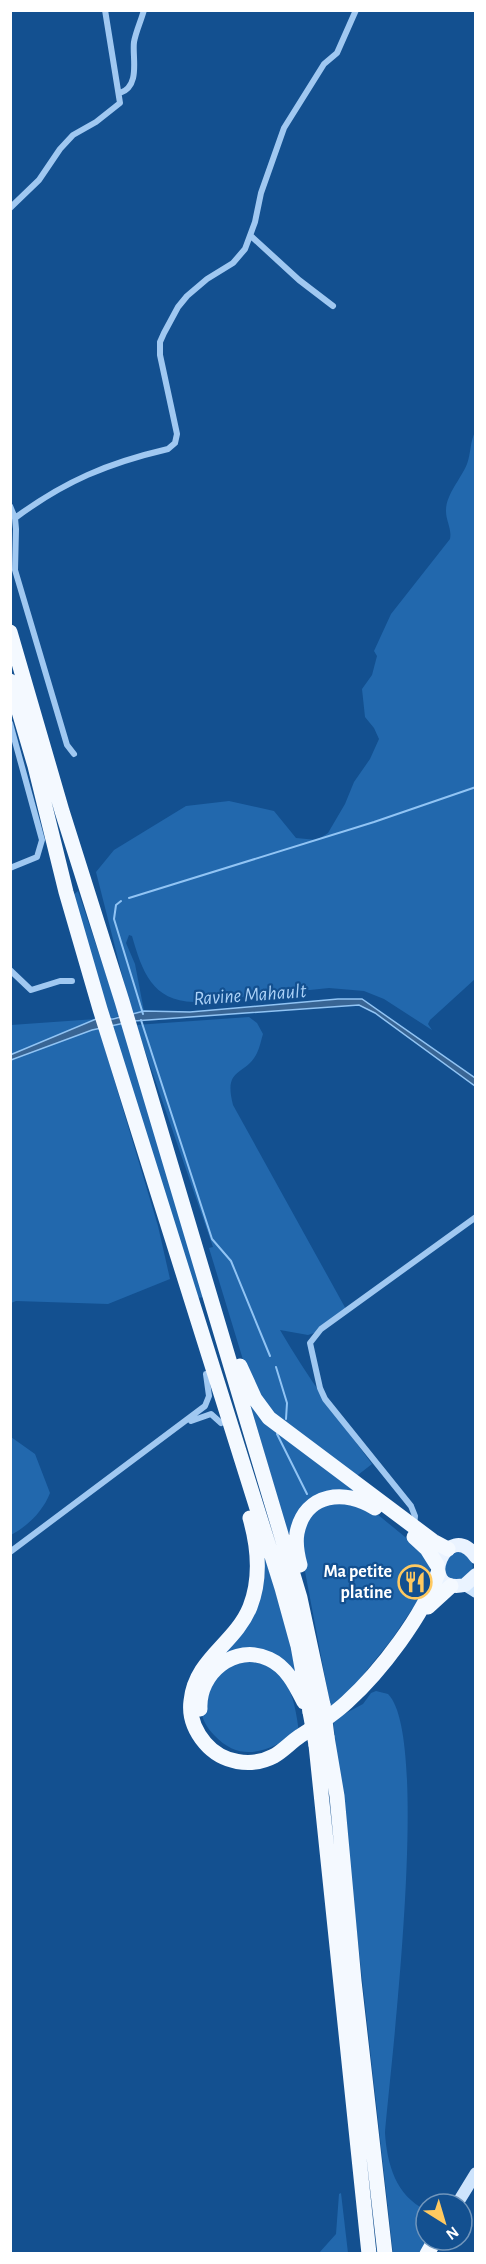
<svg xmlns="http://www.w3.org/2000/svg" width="486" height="2264" font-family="'Alegreya Sans',sans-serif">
<rect width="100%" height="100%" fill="#135090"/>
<!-- green -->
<path fill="#2268ad" d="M475 432V979L430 1020 428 1024 432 1030 384 999 364 991 329 988 194 1002C152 1001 142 971 132 936L129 935 126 943 135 964 144 1011 132 1014 96 872 114 850 186 806 229 801 274 811 296 838 317 840 328 833 345 804 354 782 370 759 379 739 374 728 365 717 362 689 372 675 377 656 374 651 391 614 450 539C452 529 446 521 446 511 446 494 461 479 467 464 471 453 470 442 475 432Z
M78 891 120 1016 108 1019 73 895Z
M249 1017 257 1023 263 1034C261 1040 260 1047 257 1053 245 1077 223 1066 233 1105L347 1311 317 1332 308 1335 280 1330C308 1378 339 1420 372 1464L354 1478 271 1415 244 1363 209 1248 213 1247 136 1025Z
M96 1019 158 1226 170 1279 108 1304 16 1301 11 1303V1025Z
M123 1024 205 1297 196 1298 110 1026Z
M253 1405 356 1492 341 1490 288 1534 251 1407Z
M11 1437 35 1454 50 1493C43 1511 28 1526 11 1535Z
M335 1500 377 1514 421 1550 430 1568 431 1581 392 1639 355 1685 331 1709 300 1545 308 1516Z
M259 1539 285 1622 297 1677 288 1666 219 1658 244 1624Z
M460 1551 472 1560 473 1570 468 1580H447L443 1560 446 1556Z
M241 1658C250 1660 266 1662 273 1667 292 1682 296 1710 299 1732 270 1750 242 1765 214 1735 208 1729 202 1720 201 1710 201 1702 205 1691 207 1682Z
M376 1691 388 1694C431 1737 391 2061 385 2133 387 2164 396 2196 426 2210V2240H431L423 2253H393L333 1720 363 1704 371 1693Z
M341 2193 348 2253H319L336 2234 339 2194Z"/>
<!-- water -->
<path fill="#396594" stroke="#91c4f4" stroke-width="1.5" d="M338 999H362L475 1078V1086L375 1013 359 1005 134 1021 92 1030 11 1060 10 1055 96 1019H113L144 1011 190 1012Z"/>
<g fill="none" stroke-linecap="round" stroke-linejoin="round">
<!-- stream -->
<path stroke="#91c4f4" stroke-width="2" d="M129 898 374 822 476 787
M121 901 116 905 114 919 143 1014
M141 1020 212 1239 231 1261 270 1356
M276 1367 287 1403 286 1419
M277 1434 307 1494"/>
<!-- minor -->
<path stroke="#a0c8f1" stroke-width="6" d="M120 93C141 86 132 57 134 42 136 31 141 21 144 10
M10 208 39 180 60 149 73 135 96 122 120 103 105 10
M251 236 299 280 333 306
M10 506 15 518 16 529 15 570 67 745 74 754
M15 518C65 481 108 463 168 449L175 443 177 434 160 355V342L164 333 178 307 187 296 207 279 233 263 245 249 255 222 261 193 284 128 324 64 337 53 356 10
M10 723 42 840 37 857 10 868
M10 970 31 990 60 981H72
M191 1421 211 1414 221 1423
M414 1526 415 1516 411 1506 325 1399 320 1388 310 1343 321 1329 476 1217
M10 1552 205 1406 209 1396 206 1374"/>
<!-- secondary -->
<path stroke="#cee4fc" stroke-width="12" d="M465 1585 476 1592
M457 2204 476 2173"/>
<!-- primary -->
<path stroke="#eaf3ff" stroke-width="14" d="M476 1557C447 1516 414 1595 465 1585L476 1575"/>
<!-- trunk -->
<path stroke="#f4f9ff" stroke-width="15" d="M10 632 62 811 122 1001 300 1598 323 1705
M10 681 35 766 66 892 100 1009 282 1588 298 1646 310 1712
M240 1366 255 1399 269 1418 433 1541 448 1549
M250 1518C258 1546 261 1579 250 1607 235 1644 195 1659 191 1701 189 1716 195 1731 205 1743 222 1763 251 1768 274 1756 284 1750 291 1742 300 1736 316 1726 333 1715 347 1702 381 1671 423 1616 438 1573
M414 1537 427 1549 437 1565
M300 1565C297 1554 295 1544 297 1533 305 1492 346 1489 375 1508
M428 1607 451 1586
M200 1709C198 1673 235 1643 269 1659 287 1667 296 1686 304 1702
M327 1737 337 1796 354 1981 385 2254
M316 1745 369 2254
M427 2254 435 2240"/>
<!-- trunk-bridge -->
<path stroke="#f4f9ff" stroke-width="15" d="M323 1705 327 1737
M310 1712 316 1745"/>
</g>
<!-- icons -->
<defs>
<symbol id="restaurant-ring" viewBox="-11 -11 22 22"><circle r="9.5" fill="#135090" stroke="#ffc960" stroke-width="1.5"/><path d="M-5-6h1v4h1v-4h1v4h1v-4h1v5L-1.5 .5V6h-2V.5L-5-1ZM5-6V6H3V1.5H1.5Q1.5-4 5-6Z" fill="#ffc960"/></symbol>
</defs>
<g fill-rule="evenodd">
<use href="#restaurant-ring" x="396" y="1563" width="38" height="38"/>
</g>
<g text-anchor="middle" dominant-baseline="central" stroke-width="4.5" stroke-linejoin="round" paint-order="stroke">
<!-- poi labels -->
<g font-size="18" font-weight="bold" fill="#fff" stroke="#135090" text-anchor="end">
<text x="392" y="1572">Ma petite<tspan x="392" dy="21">platine</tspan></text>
</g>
<!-- water labels -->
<g font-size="20" font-style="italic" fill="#acd2f8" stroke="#135090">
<text transform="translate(250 995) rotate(-4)">Ravine Mahault</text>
</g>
</g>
<!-- border -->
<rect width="486" height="2264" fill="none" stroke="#ffffff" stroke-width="24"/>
<!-- north arrow -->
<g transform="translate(444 2222) rotate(143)"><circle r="28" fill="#135090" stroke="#7196bc" stroke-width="1.5"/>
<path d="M0-4.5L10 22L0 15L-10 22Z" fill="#ffc960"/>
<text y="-9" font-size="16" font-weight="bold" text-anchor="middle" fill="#ffffff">N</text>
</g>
</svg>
